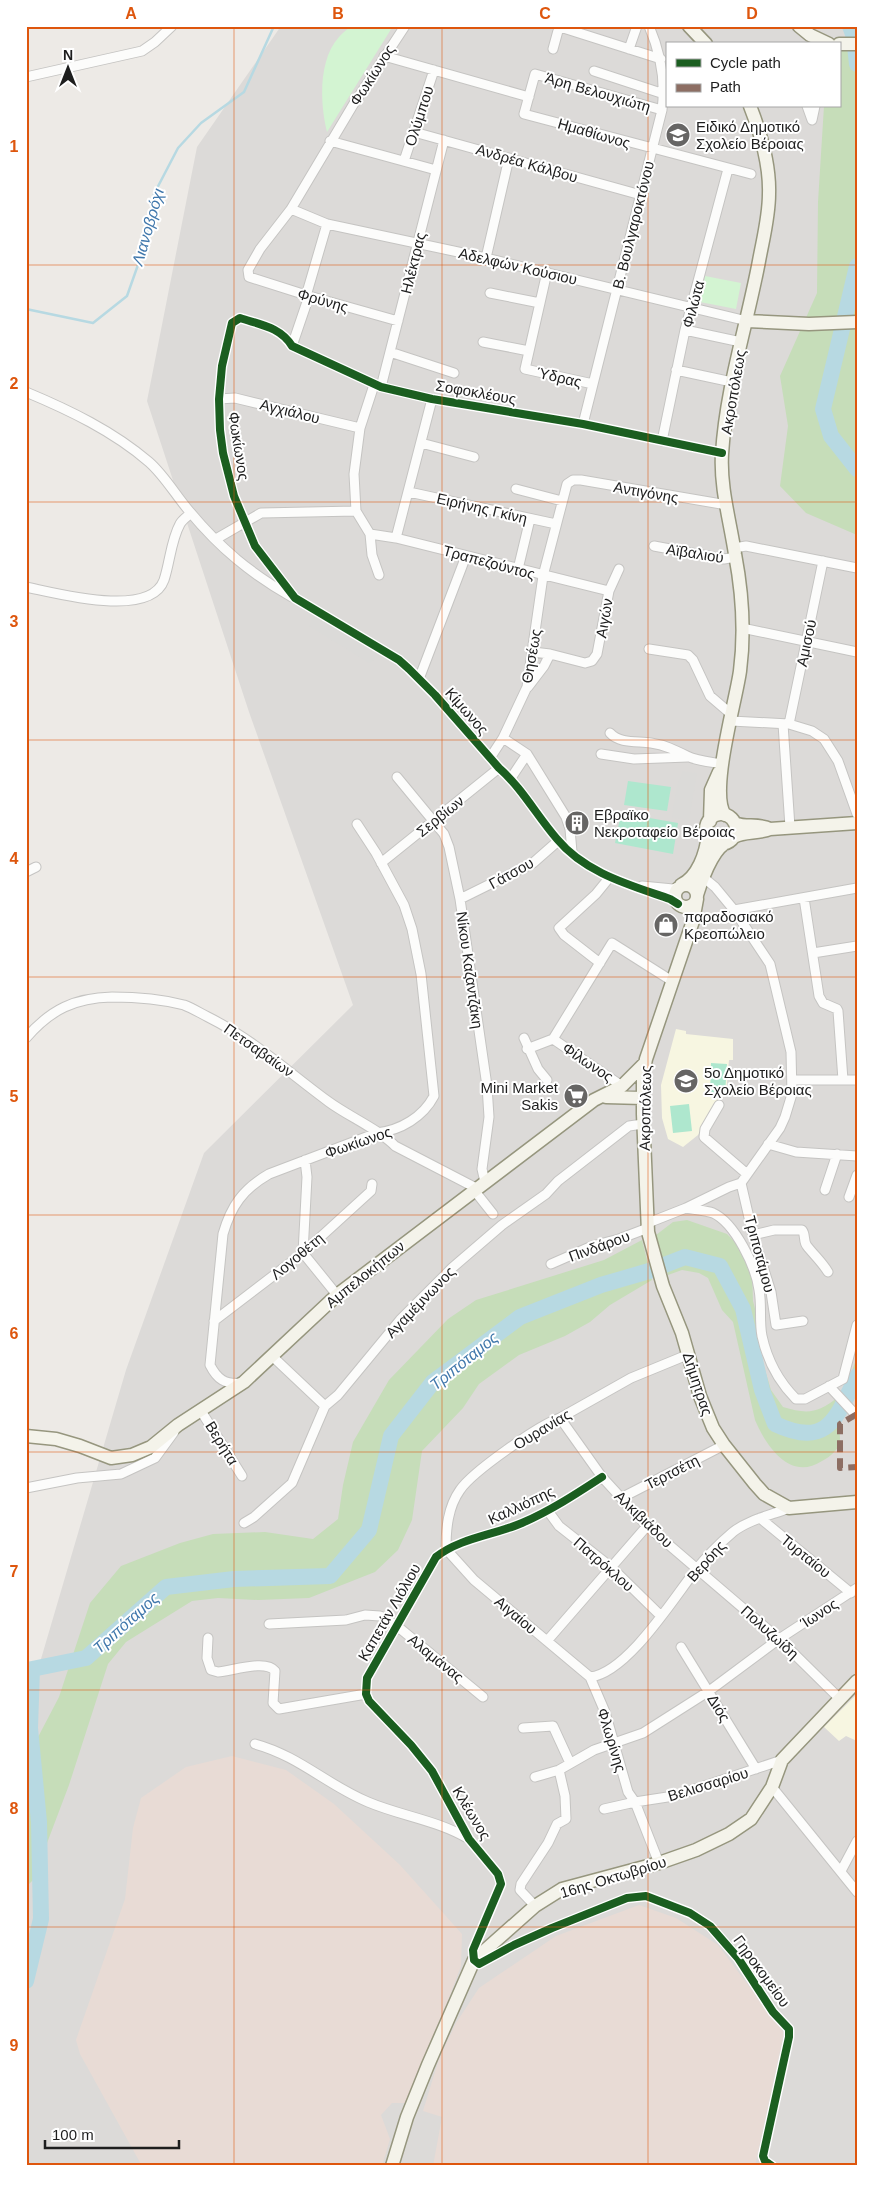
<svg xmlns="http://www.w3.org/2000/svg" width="883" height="2192" font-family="Arial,sans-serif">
<rect width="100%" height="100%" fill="#edeae6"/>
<!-- residential -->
<path fill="#dcdad8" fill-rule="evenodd" d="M281 26H857V2166H26V1710L126 1370 204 1153 353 1005 249 712 147 401 197 147ZM667 44H839V106H667Z"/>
<!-- education -->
<path fill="#f7f6e1" d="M676 1029 686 1031V1034L733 1039V1060H729L726 1094 715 1107 698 1135 683 1147 668 1139 662 1118 661 1085Z
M857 1694V1741L846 1736 839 1741 824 1727Z"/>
<!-- religious -->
<path fill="#dbdad8" d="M313 615 379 656 369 663 309 626Z
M683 771 697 773 689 820 672 818 676 789Z"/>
<!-- military -->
<path fill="#e8dbd5" d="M232 1756 286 1770 334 1804 400 1865 462 1934 461 1966 409 2103H392L381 2115 390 2139 382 2166H142L80 2054 76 2040 125 1899 133 1828 141 1798 186 1767Z
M639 1905 676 1918 718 1945 784 2033 755 2166H433L442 2117 423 2111 439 2059 456 2023 479 1988 556 1936Z"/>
<!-- forest -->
<path fill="#c6ddb9" d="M857 47V535L806 513 780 486 788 426 780 376 817 293 818 202 824 106H839V48Z
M687 1220 727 1234 740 1247 752 1270 753 1301 759 1324 760 1353 771 1390 783 1407C806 1414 818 1414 838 1397L848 1408C845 1414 841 1420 840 1426 839 1432 841 1440 839 1445 836 1452 828 1458 822 1461 790 1482 766 1446 755 1420L733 1322 722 1310 708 1278 699 1273 682 1270 668 1275 656 1235 673 1222Z
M642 1240 652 1280 610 1305 590 1322 565 1336 519 1355 479 1384 463 1408 422 1451 412 1520 398 1550 375 1572 309 1598 258 1600 218 1598 192 1601 126 1642 108 1664 69 1785 33 1880 26 1887V1760L59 1697 90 1603 121 1566 180 1543 213 1534 265 1532 313 1539 338 1519 343 1485 353 1442 389 1380 448 1319 476 1300 604 1260Z
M857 1357V1390L849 1406 839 1396 849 1379Z"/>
<!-- park -->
<path fill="#d3f4d2" d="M351 26H393L327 132C320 104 318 60 339 37 342 33 347 30 351 26Z
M705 276 741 283 736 309 700 302Z"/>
<!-- pitch -->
<path fill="#aee7ce" d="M628 781 671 787 667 811 624 805Z
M621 813 678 823 673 854 615 843Z
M711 1063 727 1064 725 1094H710Z
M689 1104 692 1131 673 1133 670 1106Z"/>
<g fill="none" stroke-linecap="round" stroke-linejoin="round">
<!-- stream -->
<path stroke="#b7d9e2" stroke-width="2.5" d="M26 309 93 323 127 296 145 245 154 194 178 148 201 123 244 92 274 26"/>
<!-- river -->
<path stroke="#b7d9e2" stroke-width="16" d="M850 26 854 37 857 64
M857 266 823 409 831 436 857 469
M26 1674 32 1669 86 1658 166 1587 234 1579 330 1576 369 1530 391 1436 433 1382 520 1317 601 1285 649 1271 685 1257 720 1266 743 1309 762 1390 775 1424C828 1449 836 1418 857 1376
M26 1981 41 1919 39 1822 30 1728 32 1669"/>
<defs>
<path id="street" d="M557 26 661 59
M553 49 559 27
M629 49 637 26
M384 56 529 97
M594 71 664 94
M26 77 142 51 155 42 172 26
M807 106 812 120 815 106
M662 110 535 74 524 114 751 174
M414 132 641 195
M330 141 436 170
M404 161 434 70
M291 209 327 224 486 258 747 321
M486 258 509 158
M547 272 525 369 593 384
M490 293 540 303
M306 296 327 224
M398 321 309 296 249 277 248 270 260 249 291 209 353 105 405 26
M685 330 741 342
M483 342 529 351
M292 346 309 296
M390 352 454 373
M676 370 732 382
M374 385 360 428 354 474 356 511 370 534 372 555 379 575
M381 387 444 140
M26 392C69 410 113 431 149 462 165 476 176 496 190 512 220 548 251 574 292 597
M219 399 235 398 360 428
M583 424 662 110C666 80 661 54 649 26
M662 441 685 330 728 169
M421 443 474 457
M516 489 562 501
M409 492 556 524
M370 534 396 538 609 591
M396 538 432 399
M216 539 261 513 356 511
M654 546 724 559 736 557
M734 548 746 546 857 568
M518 569 530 519
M26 587C56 593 150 619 164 580 170 562 171 540 180 524 182 520 188 516 191 513
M742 628 857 652
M649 649 688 655 693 660 710 696 731 714
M533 652 550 654 585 663 592 661 597 654 609 591 619 569
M419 679 466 556
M528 687 544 666 550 654
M731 721 789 724 812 731 824 739 838 761 857 814
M783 724 790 827
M789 724 823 561
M610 733C620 744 637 741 651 743 665 745 675 750 687 756 697 761 711 762 722 764
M503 738 527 754 566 817 570 829 572 852
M601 754 634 759 688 757
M490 758 503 738 527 687 543 576 567 484 573 480H581L727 505
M397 777 444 834 449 847 460 899 487 1086 489 1117 482 1169 485 1182
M511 778 527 754
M381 863 499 768
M26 872 36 867
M642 886 673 889 678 887
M804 898 819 996 823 1003 837 1009 838 1011 843 1080
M460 899 533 863 558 841
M678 904 670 899C630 885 585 873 557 839 537 816 522 788 499 768L435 695 409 669 399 660 295 598 255 546 234 496 223 453 220 430 219 399 222 366 232 323 240 318C261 325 280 327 292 346L381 387 432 399 583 424 722 453
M734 910 857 888
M813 953 857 946
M600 963 564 935 559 928 596 894 609 878
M26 1038C51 1009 75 998 112 997 136 997 161 999 184 1005 192 1008 200 1013 208 1017 254 1040 288 1072 329 1102 348 1116 380 1130 395 1146L476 1188
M524 1038 538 1069 547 1080
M553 1039 622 1086
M527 1049 553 1039 612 943 672 981
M793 1080H857
M719 1105 705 1129 704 1137 747 1174
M768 1144 796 1152 857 1156
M305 1160 307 1177 303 1253 337 1295
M741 1183 753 1235 771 1292 776 1325 803 1321
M474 1190 493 1214
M825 1190 837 1154
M849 1197 857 1175
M686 1208C695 1210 705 1210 713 1213 735 1223 756 1267 759 1290 762 1305 759 1321 762 1336 767 1359 779 1382 796 1399H805L843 1379 857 1325
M648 1223 686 1208 729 1187 741 1183 780 1128 785 1117 792 1094 791 1052 770 964 734 910 715 887 704 878
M753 1235 774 1230H802C806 1235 803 1241 807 1246 814 1255 822 1262 828 1272
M551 1264 592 1246 619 1239 648 1228
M214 1321 303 1253 371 1191 372 1184
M272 1356 325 1406
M242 1383C225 1385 217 1379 210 1365L223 1234C231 1206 243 1189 269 1174L377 1133C401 1130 423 1117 434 1096L421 974 412 929 404 905 376 853 357 824
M829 1386 856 1415
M201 1411 242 1476
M560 1418 602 1477 647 1526 779 1639 840 1699
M602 1477C576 1494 550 1511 522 1523 494 1535 460 1538 436 1557L367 1678 366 1694 369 1701 411 1745 432 1771 469 1839 498 1874 501 1884 473 1950 474 1960 479 1964 514 1945 552 1928 627 1898 646 1896 690 1913 710 1926 738 1958 773 2012 789 2029V2037L763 2156 765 2161 772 2166
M26 1488 77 1478 121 1474 155 1458 174 1432
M621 1498 724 1445
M548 1511 559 1526 611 1567 661 1616
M760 1518 851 1593
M244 1523 254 1517 292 1483 325 1406 338 1395 400 1320 452 1268 502 1225 546 1194 558 1181 629 1126 643 1124
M446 1549 474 1580 590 1677 605 1712 628 1792 635 1802 659 1863
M446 1549C446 1528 448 1507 460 1490 472 1472 539 1425 560 1418L631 1378 687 1355
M269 1624 346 1620 365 1615 380 1616 397 1626 483 1697
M208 1638 207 1658 211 1670 218 1672C232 1671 266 1659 275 1671L273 1703 279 1709 366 1694
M547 1641 647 1526
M681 1647 756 1769
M590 1677C627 1673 673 1599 695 1571 706 1557 720 1543 733 1532 748 1520 771 1515 789 1508
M523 1728 553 1726 570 1763
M255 1744C299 1756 327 1785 368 1802 401 1816 437 1820 469 1839
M535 1777 559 1770 594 1750 643 1733 709 1691 779 1639 857 1588
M772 1787 857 1892
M604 1809 635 1802 674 1796 782 1760
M841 1871 857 1841
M535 1906 520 1890 521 1884 548 1843 557 1824 566 1819 565 1796 559 1770"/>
<path id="secondary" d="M689 26 706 44
M799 26 810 35 829 44
M839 44H857
M747 321 809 324 857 322
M706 829a15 15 0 1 1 30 0a15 15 0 1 1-30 0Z
M725 815C709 792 736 701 740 671 745 633 742 591 735 554 730 521 720 487 722 454 726 388 747 325 759 261 763 239 769 217 769 194 770 164 761 134 750 106
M710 821 711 790 719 772
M735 823C745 828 758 823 770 829
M734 837C743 831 759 834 770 829L857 823
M675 896a11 11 0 1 1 22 0a11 11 0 1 1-22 0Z
M681 885C698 877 706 853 708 835
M697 895C701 881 712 852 724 844
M697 899 693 921 646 1059 643 1075V1114L648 1232 663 1286 682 1333 700 1396 713 1428 724 1445 755 1484 764 1494 789 1508 857 1502
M606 1097 643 1098
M26 1436 56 1439 80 1446 111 1458 132 1455 151 1447 178 1425 244 1382 337 1295 594 1100 622 1086 645 1063
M392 2166 407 2117 428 2065 474 1960 535 1906 562 1889 659 1863 696 1850 729 1834 751 1819 772 1787 782 1760 857 1681"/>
</defs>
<!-- street casing -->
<use href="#street" stroke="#c5c4c2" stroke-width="11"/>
<!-- secondary casing -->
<use href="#secondary" stroke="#96967e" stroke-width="15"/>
<!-- street -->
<use href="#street" stroke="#fcfcfb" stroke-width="9"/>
<!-- secondary -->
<use href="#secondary" stroke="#f4f3ea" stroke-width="12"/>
<!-- quiet -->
<path stroke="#8d6e63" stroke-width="6" stroke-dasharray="12 6" stroke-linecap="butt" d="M857 1414 840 1424V1468L857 1467"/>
<defs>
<path id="cycleway" d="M678 904 670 899C630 885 585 873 557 839 537 816 522 788 499 768L435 695 409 669 399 660 295 598 255 546 234 496 223 453 220 430 219 399 222 366 232 323 240 318C261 325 280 327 292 346L381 387 432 399 583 424 722 453
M602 1477C576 1494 550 1511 522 1523 494 1535 460 1538 436 1557L367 1678 366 1694 369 1701 411 1745 432 1771 469 1839 498 1874 501 1884 473 1950 474 1960 479 1964 514 1945 552 1928 627 1898 646 1896 690 1913 710 1926 738 1958 773 2012 789 2029V2037L763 2156 765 2161 772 2166"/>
</defs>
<!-- cycleway casing -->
<use href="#cycleway" stroke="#fff" stroke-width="11"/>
<!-- cycleway -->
<use href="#cycleway" stroke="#1b5e20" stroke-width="8"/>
</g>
<!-- grid -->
<path fill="none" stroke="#de560d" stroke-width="1" stroke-opacity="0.55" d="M234 26V2166M442 26V2166M648 26V2166M26 265H857M26 502H857M26 740H857M26 977H857M26 1215H857M26 1452H857M26 1690H857M26 1927H857"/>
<!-- icons -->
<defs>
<symbol id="school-disc" viewBox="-11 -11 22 22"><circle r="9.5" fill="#666564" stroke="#fff"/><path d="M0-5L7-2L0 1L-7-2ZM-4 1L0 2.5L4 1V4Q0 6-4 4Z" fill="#fff"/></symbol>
<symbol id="building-disc" viewBox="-11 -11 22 22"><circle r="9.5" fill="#666564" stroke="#fff"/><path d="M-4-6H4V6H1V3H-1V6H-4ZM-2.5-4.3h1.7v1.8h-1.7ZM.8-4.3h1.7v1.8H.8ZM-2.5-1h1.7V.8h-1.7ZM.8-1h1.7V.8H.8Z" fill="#fff"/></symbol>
<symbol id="shop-disc" viewBox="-11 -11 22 22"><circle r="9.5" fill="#666564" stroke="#fff"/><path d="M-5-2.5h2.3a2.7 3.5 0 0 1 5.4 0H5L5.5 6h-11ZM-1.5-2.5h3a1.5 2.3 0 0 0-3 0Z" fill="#fff"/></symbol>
<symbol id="supermarket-disc" viewBox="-11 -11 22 22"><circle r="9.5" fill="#666564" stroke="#fff"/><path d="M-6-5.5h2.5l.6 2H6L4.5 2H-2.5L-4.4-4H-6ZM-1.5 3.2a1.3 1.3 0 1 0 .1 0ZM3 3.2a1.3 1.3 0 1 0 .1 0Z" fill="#fff"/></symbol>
</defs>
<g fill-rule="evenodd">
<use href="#school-disc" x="664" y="121" width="28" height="28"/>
<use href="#building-disc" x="563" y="809" width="28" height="28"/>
<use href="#shop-disc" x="652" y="911" width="28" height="28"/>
<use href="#school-disc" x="672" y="1067" width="28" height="28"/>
<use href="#supermarket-disc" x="562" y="1082" width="28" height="28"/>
</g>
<g text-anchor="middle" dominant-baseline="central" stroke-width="4" stroke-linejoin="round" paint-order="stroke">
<!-- street labels -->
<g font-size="15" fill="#1e1e1e" stroke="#fff">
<text transform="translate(372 75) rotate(-57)">Φωκίωνος</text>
<text transform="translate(598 92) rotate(16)">Άρη Βελουχιώτη</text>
<text transform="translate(419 116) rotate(-72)">Ολύμπου</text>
<text transform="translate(594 133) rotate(16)">Ημαθίωνος</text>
<text transform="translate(527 163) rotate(16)">Ανδρέα Κάλβου</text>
<text transform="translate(633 225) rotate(-76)">Β. Βουλγαροκτόνου</text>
<text transform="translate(413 263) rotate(-76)">Ηλέκτρας</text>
<text transform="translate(518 266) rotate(13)">Αδελφών Κούσιου</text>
<text transform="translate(323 300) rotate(16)">Φρύνης</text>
<text transform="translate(693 304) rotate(-75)">Φιλώτα</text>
<text transform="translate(559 377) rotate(13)">Ύδρας</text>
<text transform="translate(476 392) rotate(10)">Σοφοκλέους</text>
<text transform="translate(733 392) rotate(-80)">Ακροπόλεως</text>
<text transform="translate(290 411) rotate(14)">Αγχιάλου</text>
<text transform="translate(239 446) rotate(81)">Φωκίωνος</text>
<text transform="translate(646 492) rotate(10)">Αντιγόνης</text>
<text transform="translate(482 508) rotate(13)">Ειρήνης Γκίνη</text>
<text transform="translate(695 553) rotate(9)">Αϊβαλιού</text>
<text transform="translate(489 562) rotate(15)">Τραπεζούντος</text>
<text transform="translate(604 618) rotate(-80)">Αιγών</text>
<text transform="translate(806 643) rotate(-78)">Αμισού</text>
<text transform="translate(531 656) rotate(-80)">Θησέως</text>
<text transform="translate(467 711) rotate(49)">Κίμωνος</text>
<text transform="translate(440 816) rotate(-39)">Σερβίων</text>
<text transform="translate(511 873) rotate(-29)">Γάτσου</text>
<text transform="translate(470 970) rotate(82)">Νίκου Καζαντζάκη</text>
<text transform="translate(259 1050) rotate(35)">Πετσαβαίων</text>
<text transform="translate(588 1062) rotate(34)">Φίλωνος</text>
<text transform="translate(645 1108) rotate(-89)">Ακροπόλεως</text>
<text transform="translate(358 1142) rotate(-19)">Φωκίωνος</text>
<text transform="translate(599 1246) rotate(-20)">Πινδάρου</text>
<text transform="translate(760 1254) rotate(75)">Τριποτάμου</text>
<text transform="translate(297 1256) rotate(-40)">Λογοθέτη</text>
<text transform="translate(365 1274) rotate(-39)">Αμπελοκήπων</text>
<text transform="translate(420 1302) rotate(-46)">Αγαμέμνωνος</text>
<text transform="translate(698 1384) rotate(72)">Δήμητρας</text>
<text transform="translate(542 1429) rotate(-31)">Ουρανίας</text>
<text transform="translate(222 1443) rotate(58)">Βερήτα</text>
<text transform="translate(672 1472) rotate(-27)">Τερτσέτη</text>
<text transform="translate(521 1505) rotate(-25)">Καλλιόπης</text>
<text transform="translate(644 1519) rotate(44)">Αλκιβιάδου</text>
<text transform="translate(806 1556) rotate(39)">Τυρταίου</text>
<text transform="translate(706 1561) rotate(-48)">Βερόης</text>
<text transform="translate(604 1564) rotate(41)">Πατρόκλου</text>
<text transform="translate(389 1612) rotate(-60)">Καπετάν Λιόλιου</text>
<text transform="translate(819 1613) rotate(-33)">Ίωνος</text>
<text transform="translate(516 1615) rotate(40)">Αιγαίου</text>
<text transform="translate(770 1632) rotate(42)">Πολυζωίδη</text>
<text transform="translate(436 1658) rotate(39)">Αλαμάνας</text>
<text transform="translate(719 1708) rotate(59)">Διός</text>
<text transform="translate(612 1740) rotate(73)">Φλωρίνης</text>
<text transform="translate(708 1784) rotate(-17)">Βελισσαρίου</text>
<text transform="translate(472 1813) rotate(59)">Κλέωνος</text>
<text transform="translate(613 1877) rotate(-17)">16ης Οκτωβρίου</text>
<text transform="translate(762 1971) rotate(54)">Γηροκομείου</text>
</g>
<!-- poi labels -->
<g font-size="15" fill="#1e1e1e" stroke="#fff" text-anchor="start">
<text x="696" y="126">Ειδικό Δημοτικό<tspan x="696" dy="17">Σχολείο Βέροιας</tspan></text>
<text x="594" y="814">Εβραϊκο<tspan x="594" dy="17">Νεκροταφείο Βέροιας</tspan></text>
<text x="684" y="916">παραδοσιακό<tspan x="684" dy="17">Κρεοπώλειο</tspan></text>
<text x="704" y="1072">5ο Δημοτικό<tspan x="704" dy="17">Σχολείο Βέροιας</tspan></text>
<text x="558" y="1087" text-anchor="end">Mini Market<tspan x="558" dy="17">Sakis</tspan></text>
</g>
<!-- water labels -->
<g font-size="16" font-style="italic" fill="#4178ac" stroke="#fff">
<text transform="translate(148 227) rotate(-74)">Λιανοβρόχι</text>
<text transform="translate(464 1361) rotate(-39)">Τριπόταμος</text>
<text transform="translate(126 1623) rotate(-42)">Τριπόταμος</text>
</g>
</g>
<!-- border -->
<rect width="883" height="2192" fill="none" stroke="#ffffff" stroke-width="55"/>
<!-- legend -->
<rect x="666" y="42" width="175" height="65" fill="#ffffff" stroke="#a5a5a5"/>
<rect x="676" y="59" width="25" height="8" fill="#1b5e20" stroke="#a5a5a5"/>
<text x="710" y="68" font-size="15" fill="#1e1e1e">Cycle path</text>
<rect x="676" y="84" width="25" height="8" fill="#8d6e63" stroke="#a5a5a5"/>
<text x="710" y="92" font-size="15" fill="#1e1e1e">Path</text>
<!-- north arrow -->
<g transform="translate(68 68)" stroke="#ffffff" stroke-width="4" paint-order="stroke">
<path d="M0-4L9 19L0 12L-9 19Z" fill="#1e1e1e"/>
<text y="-8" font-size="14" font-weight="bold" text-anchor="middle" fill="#1e1e1e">N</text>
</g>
<!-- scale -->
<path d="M45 2140v8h134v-8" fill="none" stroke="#1e1e1e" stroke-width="2.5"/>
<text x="52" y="2140" font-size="15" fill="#1e1e1e" stroke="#ffffff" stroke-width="4" paint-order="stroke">100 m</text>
<rect x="28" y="28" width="828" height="2136" fill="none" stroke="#de560d" stroke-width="2"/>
<g font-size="16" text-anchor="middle" font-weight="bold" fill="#de560d">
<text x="131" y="19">A</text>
<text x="338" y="19">B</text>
<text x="545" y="19">C</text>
<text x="752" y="19">D</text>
<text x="14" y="152">1</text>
<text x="14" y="389">2</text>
<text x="14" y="627">3</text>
<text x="14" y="864">4</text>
<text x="14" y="1102">5</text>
<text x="14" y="1339">6</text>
<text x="14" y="1577">7</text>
<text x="14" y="1814">8</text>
<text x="14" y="2051">9</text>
</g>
</svg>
